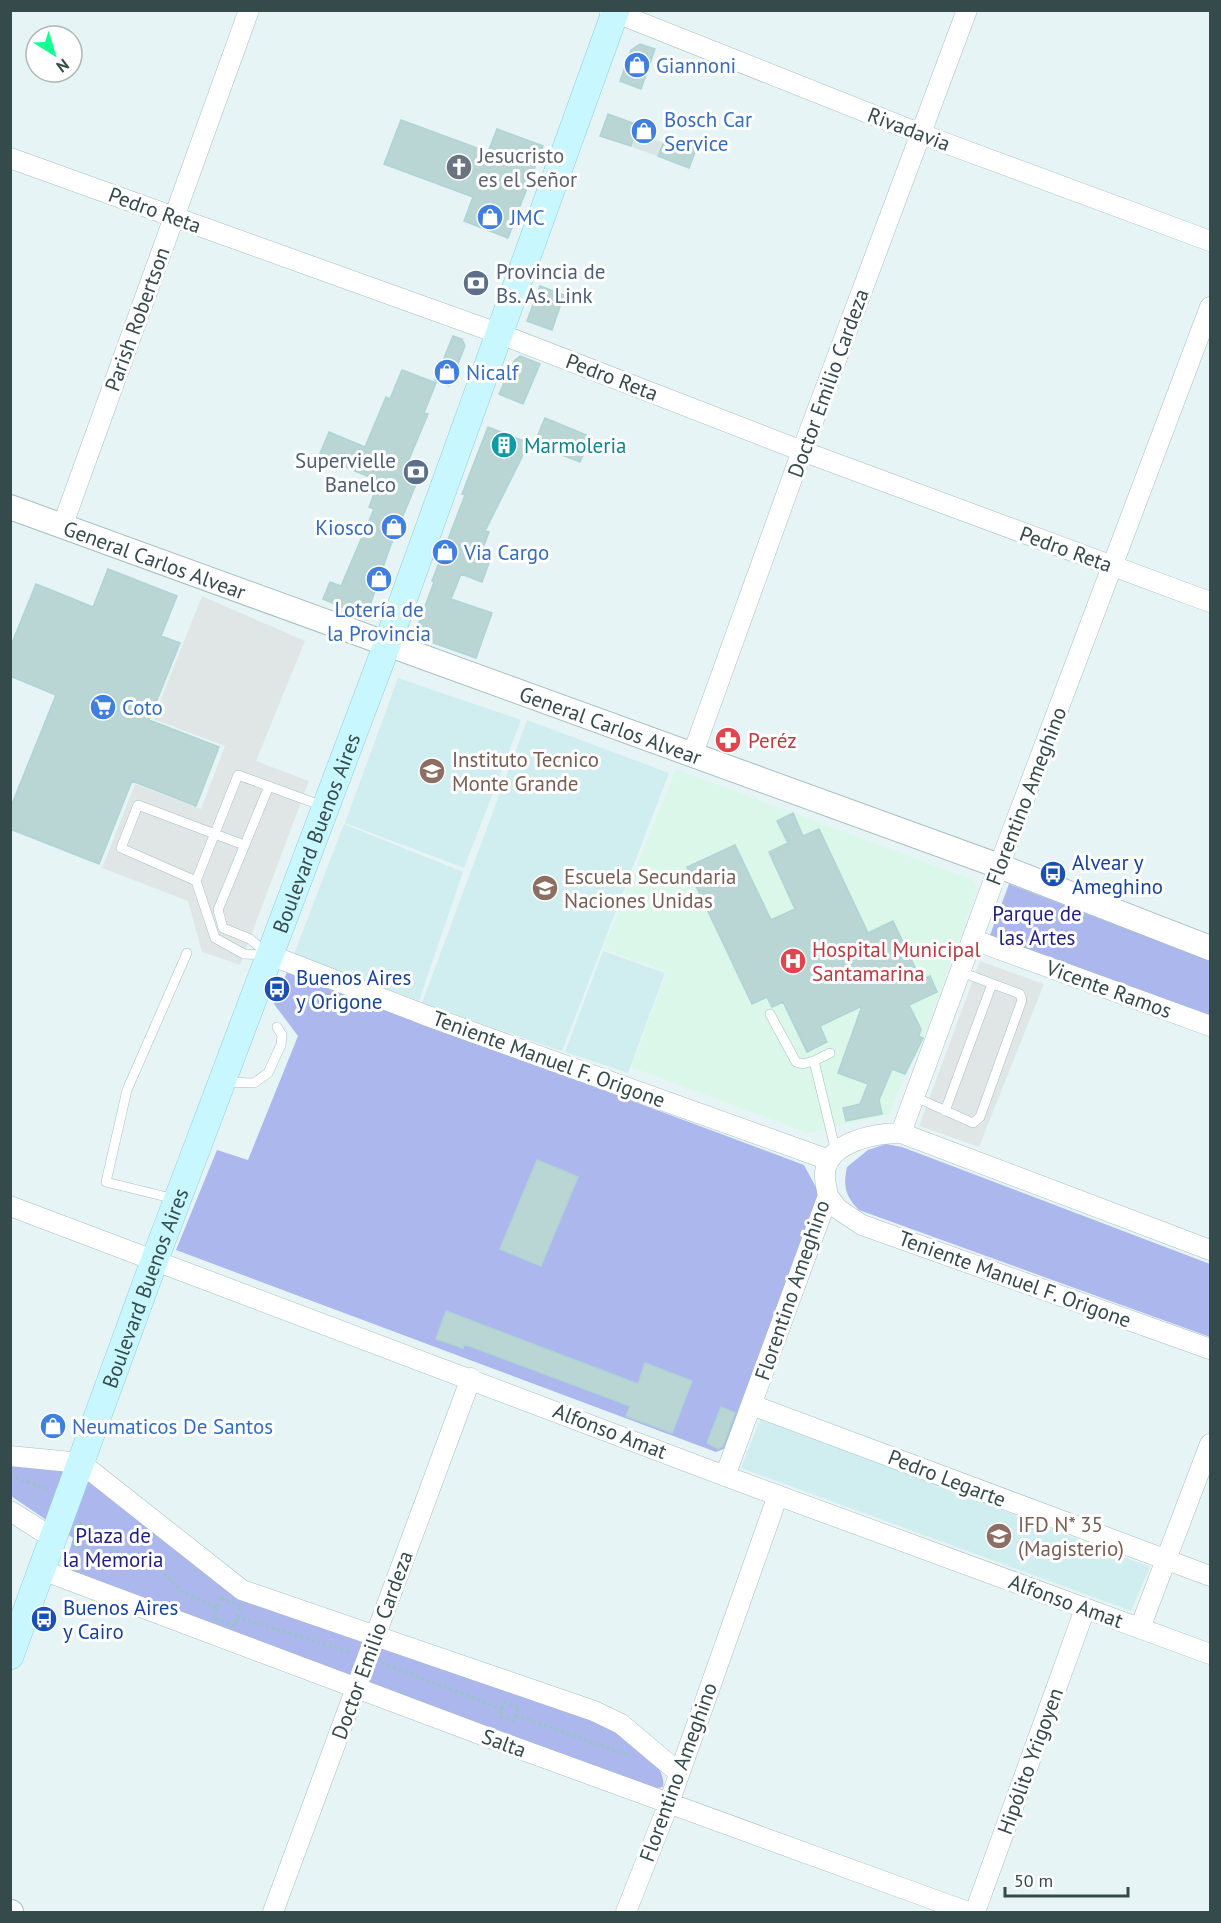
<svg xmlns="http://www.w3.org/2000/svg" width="1221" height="1923" font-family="'PT Sans',sans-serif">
<rect width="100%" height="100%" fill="#e7f4f5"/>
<!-- industrial -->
<path fill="#d9e5e4" d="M637 133 662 142 657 156 632 147Z"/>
<!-- education -->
<path fill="#d0edf0" d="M398 678 521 720 464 868 345 823Z
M527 720 669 773 562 1051 422 1003Z
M344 824 463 872 419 1001 294 954Z
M603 951 665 973 628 1073 565 1052Z
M761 1417 1150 1567 1131 1611 741 1468Z"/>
<!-- medical -->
<path fill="#daf7e9" d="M676 769 973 880 977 890 916 1058H912L890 1114 808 1133 631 1067 667 972 603 949Z"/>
<!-- green -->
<path fill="#acb7ee" d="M1009 884 1210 961V1020L989 938Z
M287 972 804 1165 819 1193 728 1447 716 1452 176 1250 217 1150 248 1160 298 1036 274 1004Z
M886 1144 902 1147 1210 1264V1337L859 1210C845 1196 843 1186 847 1167L868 1150Z
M10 1465 56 1469 94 1482 242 1594 591 1719C614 1733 668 1756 663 1787L652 1789 64 1571 73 1538 11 1496Z"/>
<!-- parking -->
<path fill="#e0e6e6" d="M202 596 305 641 256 761 309 781 240 965 202 952 188 901 102 868 135 784 201 809 225 746 153 719Z
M980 961 1044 984 979 1147 919 1126Z"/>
<!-- building -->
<path fill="#b9d6d5" stroke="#aed4d4" stroke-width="1.5" d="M640 44 655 49 641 89 620 81 631 50Z
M608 114 638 125 631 146 600 136Z
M401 120 488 152 497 129 543 146 508 238 464 221 473 197 384 164Z
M666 136 697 147 689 168 658 156Z
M540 286 564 295 552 330 527 321Z
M453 336 462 339 465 346 449 386 435 380Z
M520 356 540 364 523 404 499 394 514 361Z
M402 370 436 383 424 413 428 414 407 464 422 470 390 547 366 617 361 619 342 612 344 608 323 599 330 582 341 586 374 509 369 507 379 481 319 456 329 432 365 447 386 397 390 399Z
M545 418 591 437 580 462 534 444Z
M488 427 529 443 485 531 489 532 480 556 490 560 482 582 461 574 451 599 492 613 476 658 414 636 434 582 432 581 465 495 462 494Z
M108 569 177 596 161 636 180 643 149 720 219 747 196 806 132 781 99 864 10 829V809L56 695 10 676V648L36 584 93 607Z
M793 813 803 836 819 829 868 933 893 921 921 980 930 976 937 992 909 1005 921 1029 919 1036 923 1038 905 1074 892 1069 879 1100 882 1114 846 1121 843 1108 860 1104 868 1084 838 1073 862 1006 820 1026 827 1042 807 1052 783 1002 772 1007 767 997 752 1004 687 867 735 845 771 920 795 909 769 852 788 843 777 821Z
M537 1160 578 1177 541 1266 500 1249Z
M446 1311 638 1384 645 1363 692 1381 672 1433 626 1416 630 1406 464 1344 463 1348 436 1339Z
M721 1407 735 1413 723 1446 718 1449 707 1443Z"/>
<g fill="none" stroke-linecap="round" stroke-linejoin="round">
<defs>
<path id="service" d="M196 881 121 848 138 805 244 845
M268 954 250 939 223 928 218 910 269 786
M267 955 244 954 215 938 196 881 238 775 323 806
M770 1014 796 1062 802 1064 814 1061 836 1152
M814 1061 830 1053
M225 1082 254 1083 268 1073 281 1045 282 1035 277 1027
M915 1097 973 1123 980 1117 1022 1000 1020 994 961 972
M945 1111 992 984
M175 1199 106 1182 127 1090 187 953"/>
<path id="minor" d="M609 10 921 134 1210 241
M10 158 500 334 802 451 1210 602
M62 527 249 10
M692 756 802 451 967 10
M974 940 1210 1026
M270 955 425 1015 829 1160
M901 1133 999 866 1210 307
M828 1196 838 1209 862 1225 1210 1349
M10 1206 725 1476 1210 1654
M752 1405 1210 1576
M10 1456 81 1463 242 1590 594 1711 621 1724 678 1772
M725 1476 828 1196C827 1189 824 1180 825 1172 829 1141 877 1133 901 1133L1210 1250
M10 1511 53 1538
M42 1570 498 1741 968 1912
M1140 1628 1210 1444
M273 1912 471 1378
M626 1912 669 1803 778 1495
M975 1912 1085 1609"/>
<g id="tertiary">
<path id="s1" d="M10 507 999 866 1210 948"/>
<path d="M10 1912H11"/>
</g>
<g id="secondary">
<path id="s2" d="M10 1656 155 1259 388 642 616 10"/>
</g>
</defs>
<!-- service casing -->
<use href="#service" stroke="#a6bebf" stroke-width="10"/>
<!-- minor casing -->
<use href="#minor" stroke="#a6bebf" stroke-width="21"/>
<!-- tertiary casing -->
<use href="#tertiary" stroke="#a6bebf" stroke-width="26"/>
<!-- secondary casing -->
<use href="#secondary" stroke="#90ced7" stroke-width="28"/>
<!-- path -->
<path stroke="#98c4c6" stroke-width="3" stroke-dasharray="3 3" stroke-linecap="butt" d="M10 1476 48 1489
M80 1523 104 1532 89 1569
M99 1544 156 1565 181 1591 217 1608
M72 1545 95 1553
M221 1598 241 1606 234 1626 213 1618Z
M237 1617 350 1652
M382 1663 502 1709
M504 1702 519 1707 513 1721 499 1716Z
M516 1715 630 1756"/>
<!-- service -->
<use href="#service" stroke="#fff" stroke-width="9"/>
<!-- minor -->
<use href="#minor" stroke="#fff" stroke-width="20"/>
<!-- tertiary -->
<use href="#tertiary" stroke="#fff" stroke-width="24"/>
<!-- secondary -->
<use href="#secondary" stroke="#c8f7ff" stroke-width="27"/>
</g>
<!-- icons -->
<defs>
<symbol id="shop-disc" viewBox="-11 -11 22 22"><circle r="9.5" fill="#3f7fe0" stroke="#fff"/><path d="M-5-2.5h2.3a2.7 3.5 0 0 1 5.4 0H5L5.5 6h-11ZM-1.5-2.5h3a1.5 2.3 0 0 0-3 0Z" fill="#fff"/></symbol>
<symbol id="church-disc" viewBox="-11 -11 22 22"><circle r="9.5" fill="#6b7280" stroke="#fff"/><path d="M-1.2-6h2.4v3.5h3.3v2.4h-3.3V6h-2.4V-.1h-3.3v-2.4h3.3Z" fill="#fff"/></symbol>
<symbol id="bank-disc" viewBox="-11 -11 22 22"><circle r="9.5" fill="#5c6f8a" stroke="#fff"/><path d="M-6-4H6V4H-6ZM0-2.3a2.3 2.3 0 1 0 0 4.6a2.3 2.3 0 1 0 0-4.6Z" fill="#fff"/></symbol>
<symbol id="building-disc" viewBox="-11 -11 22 22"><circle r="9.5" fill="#0f9aa8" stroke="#fff"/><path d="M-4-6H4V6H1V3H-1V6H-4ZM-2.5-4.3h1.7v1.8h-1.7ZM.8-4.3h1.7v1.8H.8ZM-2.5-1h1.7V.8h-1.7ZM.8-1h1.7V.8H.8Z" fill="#fff"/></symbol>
<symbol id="supermarket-disc" viewBox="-11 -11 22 22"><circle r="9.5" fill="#3f7fe0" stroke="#fff"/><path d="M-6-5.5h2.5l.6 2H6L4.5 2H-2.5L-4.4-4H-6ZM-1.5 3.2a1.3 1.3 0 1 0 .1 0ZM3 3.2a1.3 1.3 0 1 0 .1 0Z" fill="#fff"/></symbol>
<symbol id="pharmacy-disc" viewBox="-11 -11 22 22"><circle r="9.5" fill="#e0444e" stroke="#fff"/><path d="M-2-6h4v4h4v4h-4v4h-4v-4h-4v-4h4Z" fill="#fff"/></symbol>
<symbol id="school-disc" viewBox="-11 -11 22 22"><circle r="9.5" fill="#8d6e63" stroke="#fff"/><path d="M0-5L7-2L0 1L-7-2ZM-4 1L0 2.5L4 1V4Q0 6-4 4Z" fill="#fff"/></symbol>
<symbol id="bus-disc" viewBox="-11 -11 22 22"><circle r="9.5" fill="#1a4fb4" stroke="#fff"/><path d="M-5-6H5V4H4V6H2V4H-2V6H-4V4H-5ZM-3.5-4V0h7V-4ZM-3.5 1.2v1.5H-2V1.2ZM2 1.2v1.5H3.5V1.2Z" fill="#fff"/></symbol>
<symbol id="hospital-disc" viewBox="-11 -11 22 22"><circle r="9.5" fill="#e0444e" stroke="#fff"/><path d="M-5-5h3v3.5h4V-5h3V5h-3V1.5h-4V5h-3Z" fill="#fff"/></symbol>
</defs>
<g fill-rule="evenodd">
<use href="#shop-disc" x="622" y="50" width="30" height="30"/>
<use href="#shop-disc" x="629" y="116" width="30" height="30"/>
<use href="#church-disc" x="444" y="152" width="30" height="30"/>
<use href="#shop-disc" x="475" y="202" width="30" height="30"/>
<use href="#bank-disc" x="461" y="268" width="30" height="30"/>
<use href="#shop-disc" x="432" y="357" width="30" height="30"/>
<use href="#building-disc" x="489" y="430" width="30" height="30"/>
<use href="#bank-disc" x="401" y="457" width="30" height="30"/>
<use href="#shop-disc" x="379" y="512" width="30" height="30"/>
<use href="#shop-disc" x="430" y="537" width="30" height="30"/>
<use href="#shop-disc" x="364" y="564" width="30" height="30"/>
<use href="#supermarket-disc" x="88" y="692" width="30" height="30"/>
<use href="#pharmacy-disc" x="713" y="725" width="30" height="30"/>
<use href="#school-disc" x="417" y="756" width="30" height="30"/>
<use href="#bus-disc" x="1038" y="859" width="30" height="30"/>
<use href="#school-disc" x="530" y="873" width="30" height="30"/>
<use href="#hospital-disc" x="778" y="946" width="30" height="30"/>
<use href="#bus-disc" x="262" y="974" width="30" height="30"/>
<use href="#shop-disc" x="38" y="1411" width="30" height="30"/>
<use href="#school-disc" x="984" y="1521" width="30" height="30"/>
<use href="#bus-disc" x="29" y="1604" width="30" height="30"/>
</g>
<g text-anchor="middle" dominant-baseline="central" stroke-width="6" stroke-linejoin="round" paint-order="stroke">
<!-- shop labels -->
<g font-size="21" fill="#366cbe" stroke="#fff" text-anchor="start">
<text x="656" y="65">Giannoni</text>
<text x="664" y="119">Bosch Car<tspan x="664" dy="24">Service</tspan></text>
<text x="510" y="217">JMC</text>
<text x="466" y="372">Nicalf</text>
<text x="374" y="527" text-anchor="end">Kiosco</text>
<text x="464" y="552">Via Cargo</text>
<text x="379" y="609" text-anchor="middle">Lotería de<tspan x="379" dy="24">la Provincia</tspan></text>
<text x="122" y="707">Coto</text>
<text x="72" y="1426">Neumaticos De Santos</text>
</g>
<!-- street labels -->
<g font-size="21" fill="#354a4a" stroke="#fff">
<text transform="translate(909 129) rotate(21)">Rivadavia</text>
<text transform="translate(155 210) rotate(20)">Pedro Reta</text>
<text transform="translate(137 319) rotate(-70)">Parish Robertson</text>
<text transform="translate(612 377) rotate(21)">Pedro Reta</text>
<text transform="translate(828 383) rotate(-70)">Doctor Emilio Cardeza</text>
<text transform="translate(1066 549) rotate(20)">Pedro Reta</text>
<text stroke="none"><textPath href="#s1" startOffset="154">General Carlos Alvear</textPath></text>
<text stroke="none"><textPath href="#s1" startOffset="639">General Carlos Alvear</textPath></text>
<text transform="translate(1026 796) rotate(-69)">Florentino Ameghino</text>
<text stroke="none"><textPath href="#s2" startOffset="878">Boulevard Buenos Aires</textPath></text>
<text transform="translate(1109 989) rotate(20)">Vicente Ramos</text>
<text transform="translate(549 1059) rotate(20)">Teniente Manuel F. Origone</text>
<text transform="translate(1015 1279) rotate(20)">Teniente Manuel F. Origone</text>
<text stroke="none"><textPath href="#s2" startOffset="392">Boulevard Buenos Aires</textPath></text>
<text transform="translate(792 1290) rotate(-71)">Florentino Ameghino</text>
<text transform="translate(610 1431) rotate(21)">Alfonso Amat</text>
<text transform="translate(947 1478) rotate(21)">Pedro Legarte</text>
<text transform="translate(1066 1601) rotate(20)">Alfonso Amat</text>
<text transform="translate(372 1645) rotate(-70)">Doctor Emilio Cardeza</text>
<text transform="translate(504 1743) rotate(20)">Salta</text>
<text transform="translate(1030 1761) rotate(-70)">Hipólito Yrigoyen</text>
<text transform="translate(678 1772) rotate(-70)">Florentino Ameghino</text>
</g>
<!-- worship labels -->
<g font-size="21" fill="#5b616d" stroke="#fff" text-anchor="start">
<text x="478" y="155">Jesucristo<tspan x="478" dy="24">es el Señor</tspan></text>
</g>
<!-- service labels -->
<g font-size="21" fill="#4e5e75" stroke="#fff" text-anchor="start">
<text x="496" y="271">Provincia de<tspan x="496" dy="24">Bs. As. Link</tspan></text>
<text x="396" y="460" text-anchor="end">Supervielle<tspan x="396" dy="24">Banelco</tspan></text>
</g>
<!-- culture labels -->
<g font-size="21" fill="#0d838f" stroke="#fff" text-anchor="start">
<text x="524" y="445">Marmoleria</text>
</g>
<!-- health labels -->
<g font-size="21" fill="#be3a42" stroke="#fff" text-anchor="start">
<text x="748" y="740">Peréz</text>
<text x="812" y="949">Hospital Municipal<tspan x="812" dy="24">Santamarina</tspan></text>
</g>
<!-- education labels -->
<g font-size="21" fill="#785e54" stroke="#fff" text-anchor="start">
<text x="452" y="759">Instituto Tecnico<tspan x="452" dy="24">Monte Grande</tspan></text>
<text x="564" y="876">Escuela Secundaria<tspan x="564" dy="24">Naciones Unidas</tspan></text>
<text x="1018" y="1524">IFD N* 35<tspan x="1018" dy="24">(Magisterio)</tspan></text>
</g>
<!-- transit labels -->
<g font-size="21" fill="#164399" stroke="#fff" text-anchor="start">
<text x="1072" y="862">Alvear y<tspan x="1072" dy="24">Ameghino</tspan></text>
<text x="296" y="977">Buenos Aires<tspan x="296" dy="24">y Origone</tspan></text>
<text x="63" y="1607">Buenos Aires<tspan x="63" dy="24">y Cairo</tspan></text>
</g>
<!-- park labels -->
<g font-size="21" fill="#222183" stroke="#fff">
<text x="1037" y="913">Parque de<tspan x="1037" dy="24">las Artes</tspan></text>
<text x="113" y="1535">Plaza de<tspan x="113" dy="24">la Memoria</tspan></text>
</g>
</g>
<!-- border -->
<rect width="1221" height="1923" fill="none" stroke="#354a4a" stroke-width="24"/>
<!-- north arrow -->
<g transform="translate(54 54) rotate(143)"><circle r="28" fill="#ffffff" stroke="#aeb7b7" stroke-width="1.5"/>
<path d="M0-4.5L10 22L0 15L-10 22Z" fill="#15ff92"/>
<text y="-9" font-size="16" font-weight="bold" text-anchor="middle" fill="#354a4a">N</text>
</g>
<!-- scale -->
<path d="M1005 1887v9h123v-9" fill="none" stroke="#354a4a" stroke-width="3"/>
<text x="1014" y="1887" font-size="18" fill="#354a4a" stroke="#ffffff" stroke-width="4.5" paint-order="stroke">50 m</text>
</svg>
